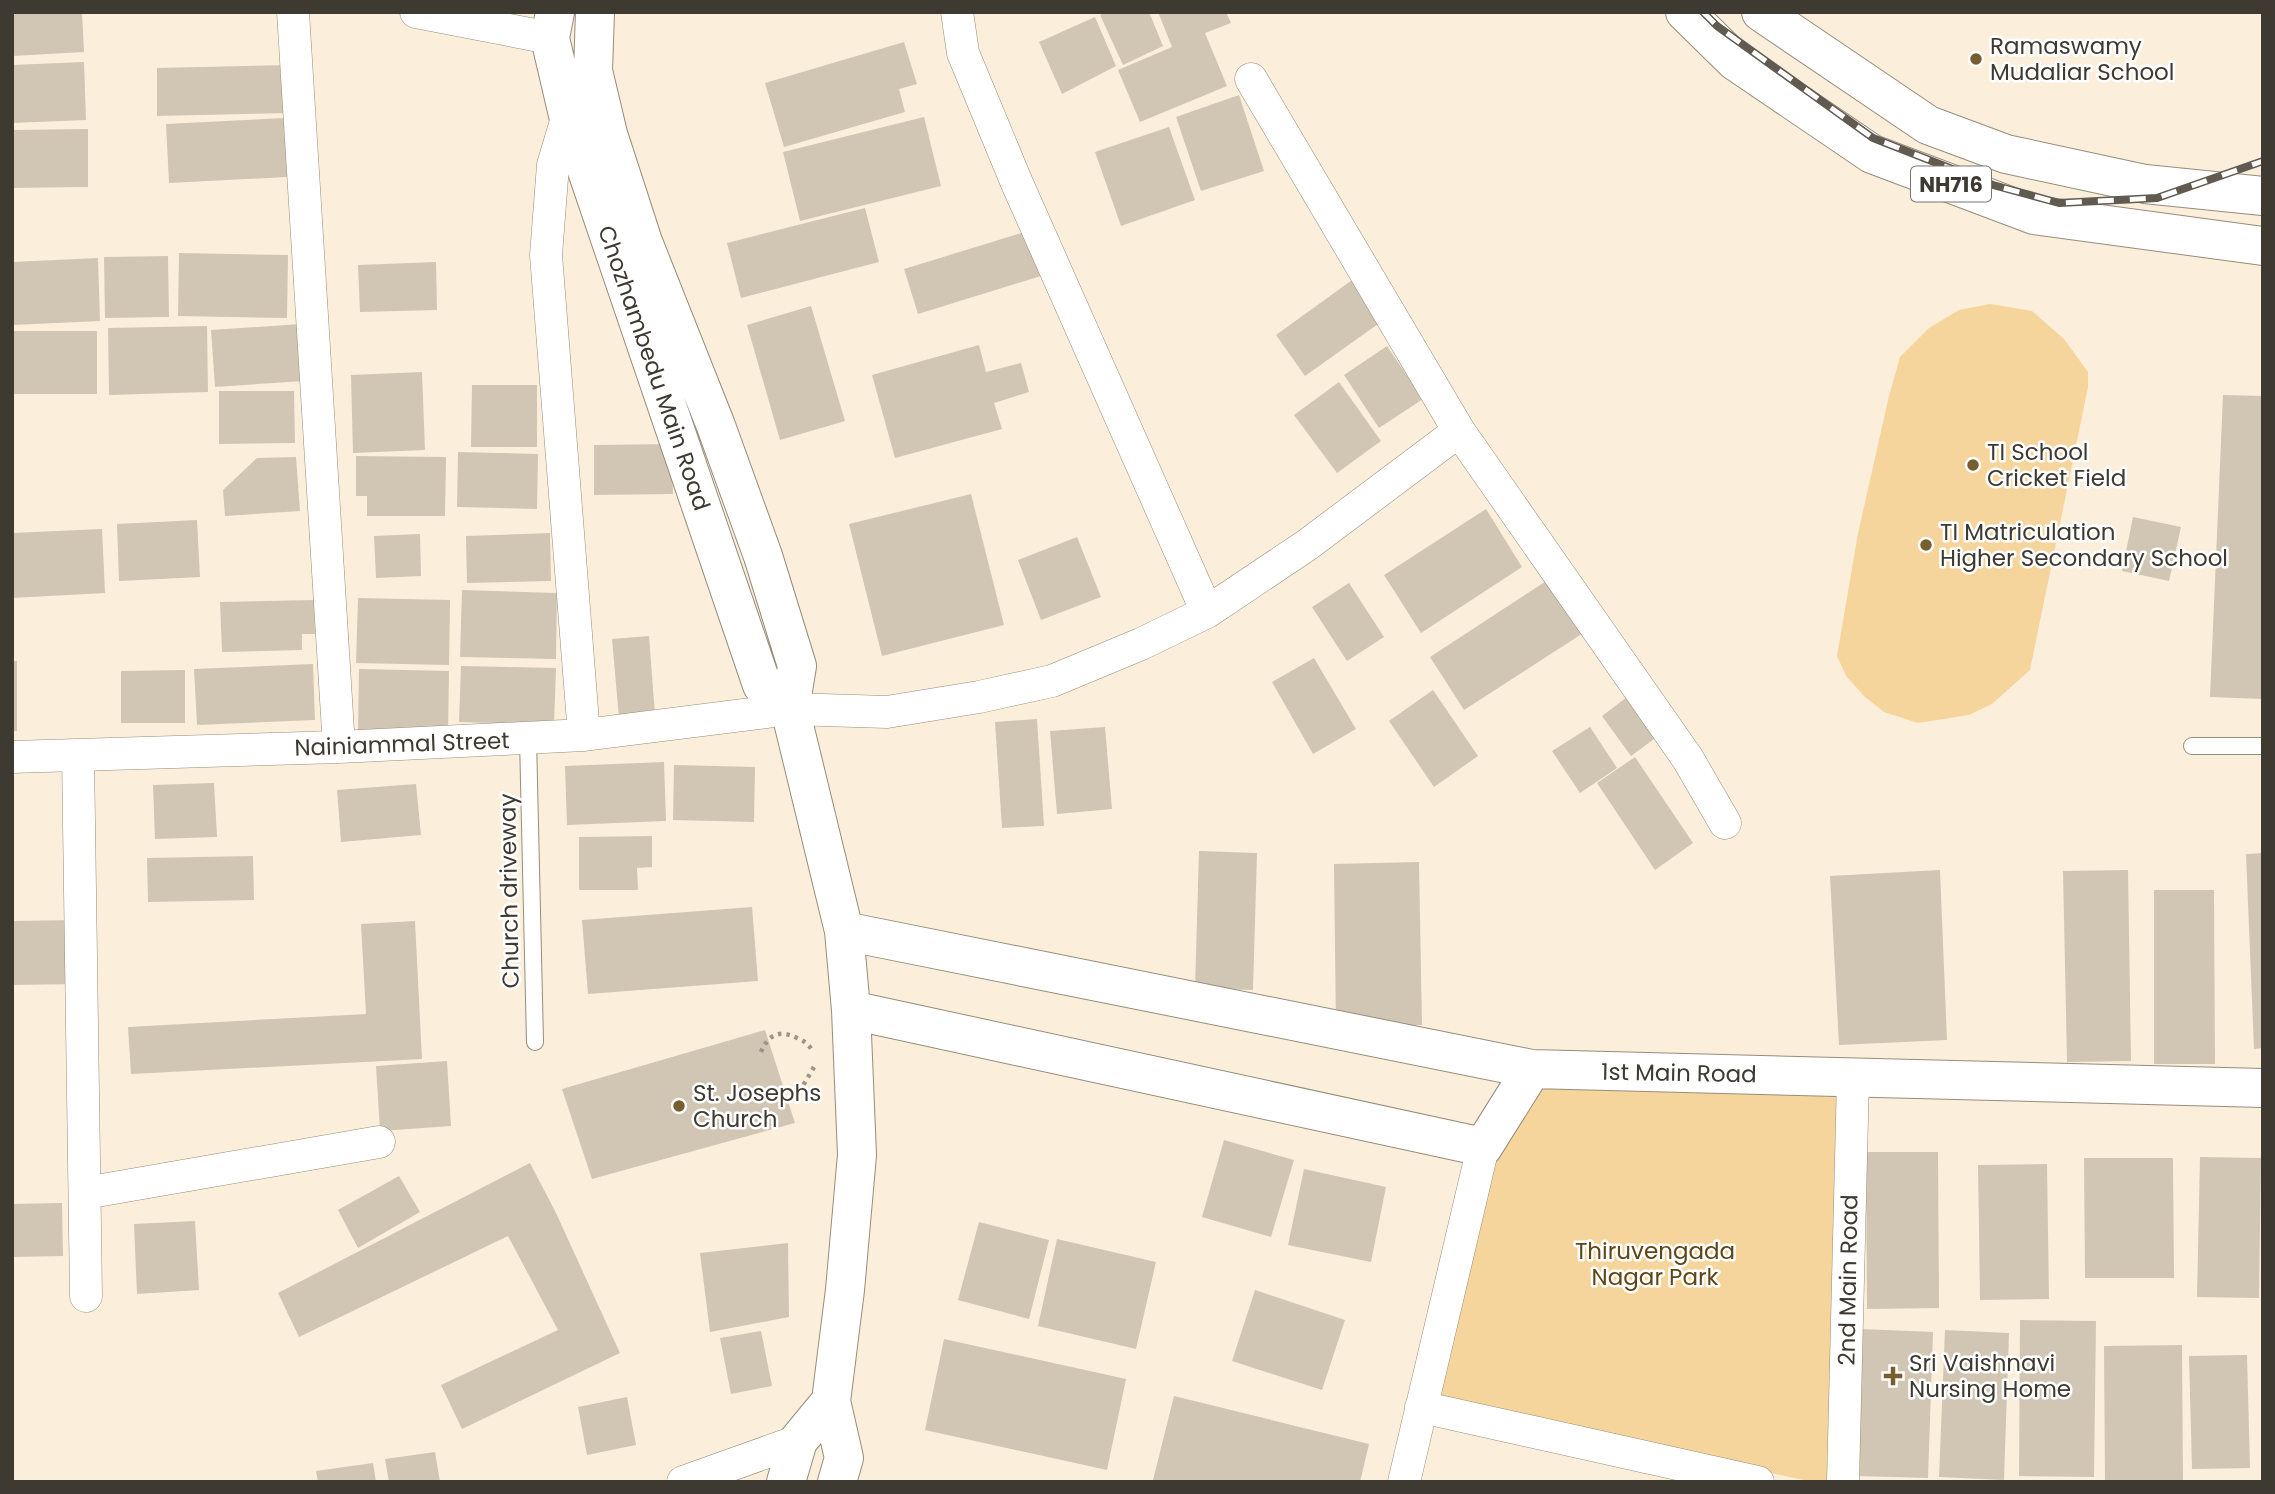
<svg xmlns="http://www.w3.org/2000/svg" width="2275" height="1494" font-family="Poppins,sans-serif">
<rect width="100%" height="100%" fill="#fbefdc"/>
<!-- green -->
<path fill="#f6d59d" d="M1990 304 2032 311 2064 339 2088 372V387L2030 670 1992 704 1969 715 1918 723 1884 712 1865 697 1846 676 1837 656 1858 533 1889 396 1900 357 1929 328 1959 310Z
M1540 1081 1839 1090 1830 1482H1813L1437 1401 1496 1158Z"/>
<!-- building -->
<path fill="#d1c6b3" d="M12 12H82L84 52 12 56Z
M1106 12H1149L1163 46 1123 65 1100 15Z
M1158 12H1226L1231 23 1205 33 1227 86 1140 122 1118 70 1172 47Z
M1095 17 1116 66 1062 94 1039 42Z
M904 42 917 84 899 89 905 112 784 147 765 83Z
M84 62 86 120 12 123V65Z
M291 65 292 113 157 116V68Z
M1239 95 1264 171 1201 191 1176 117Z
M924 117 941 186 800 221 783 152Z
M285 118 287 177 169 183 166 124Z
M1169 127 1195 200 1121 226 1095 152Z
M88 129V187L12 188V130Z
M865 208 879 262 741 298 727 243Z
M1028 231 1041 276 918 314 904 269Z
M179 253 288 255 287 318 178 316Z
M168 256 169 317 105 318 104 257Z
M98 258 100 321 12 325V262Z
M436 262 437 310 360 312 358 265Z
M1359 275 1388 317 1305 376 1276 335Z
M811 306 845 421 780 440 747 325Z
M301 324 304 381 215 387 211 330Z
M207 326 208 392 109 395 108 328Z
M12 331H97V394H12Z
M979 345 986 372 1021 363 1029 392 994 403 1002 429 895 458 872 375Z
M1387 346 1423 399 1379 428 1344 375Z
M422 372 425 450 353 453 351 375Z
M1339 382 1381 441 1337 473 1294 415Z
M472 385H537V447H471Z
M219 391H294L295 443 219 444Z
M2223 395 2263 396V699L2210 697Z
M671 444 673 494 594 495V445Z
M458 452 538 454 537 509 457 507Z
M356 456 446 457 445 516H367V496H356Z
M296 457 300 511 225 516 223 490 257 458Z
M971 494 1004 625 882 656 849 524Z
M1486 509 1522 567 1421 633 1384 575Z
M2133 517 2181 527 2169 581 2122 571Z
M197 520 200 577 119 581 117 524Z
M102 529 105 593 12 598V533Z
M550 533 551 581 467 583 466 536Z
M420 534 421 576 376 578 374 536Z
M1077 537 1101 597 1041 620 1018 560Z
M1557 574 1591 628 1464 710 1430 657Z
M1349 583 1384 637 1347 661 1312 607Z
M462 590 557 593 556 659 460 657Z
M358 598 450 600 449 665 356 663Z
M314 600 315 634H302V650L222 652 220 602Z
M649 636 655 715 619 718 612 639Z
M1314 658 1356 729 1313 754 1272 682Z
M12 661H17V731H12Z
M313 664 315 720 197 725 194 669Z
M461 666 556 668 554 725 459 722Z
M359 669 449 671 448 733 358 730Z
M185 670V723H121V671Z
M1433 690 1478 756 1434 787 1389 721Z
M1635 691 1665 731 1631 756 1602 716Z
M1037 719 1044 826 1002 828 995 722Z
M1105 727 1112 809 1057 814 1050 731Z
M1590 727 1617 768 1580 793 1552 751Z
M1635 757 1693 843 1655 870 1597 783Z
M664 762 666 821 567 825 565 766Z
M674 765 755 767 754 822 673 820Z
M214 783 217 837 155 839 153 785Z
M416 784 421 835 341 842 337 790Z
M652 836V867L637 868 638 890H579V837Z
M1199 851 1257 853 1253 990 1195 988Z
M2263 853V1048L2254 1049 2246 854Z
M253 856 254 900 148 902 147 858Z
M1419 862 1422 1025 1336 1028 1334 864Z
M1940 870 1947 1040 1839 1045 1830 876Z
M2128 870 2131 1061 2067 1062 2063 871Z
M2154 890H2214L2215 1064H2154Z
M752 907 758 981 588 994 582 920Z
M77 920 78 984 12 985V921Z
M415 921 422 1059 131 1074 128 1027 366 1014 361 924Z
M765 1030 795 1123 592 1179 562 1089Z
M447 1061 451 1126 380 1131 376 1066Z
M1224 1140 1294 1160 1271 1237 1202 1217Z
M1866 1152H1938L1939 1308 1867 1309Z
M2200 1157 2261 1158 2259 1298 2197 1297Z
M2084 1158H2173L2174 1278H2085Z
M530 1163 556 1213 620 1353 462 1429 441 1385 558 1330 508 1236 299 1337 278 1293Z
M2047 1164 2049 1299 1980 1300 1978 1165Z
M1304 1169 1386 1187 1371 1262 1288 1245Z
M399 1176 420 1212 358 1248 338 1210Z
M62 1203 63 1256 12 1257V1204Z
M195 1221 199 1290 137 1294 134 1224Z
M979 1222 1049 1240 1029 1319 958 1300Z
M1057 1239 1156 1262 1136 1349 1038 1326Z
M788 1243 789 1317 710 1332 700 1253Z
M1255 1290 1345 1320 1322 1390 1232 1361Z
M2020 1320 2096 1321 2094 1477 2019 1476Z
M1862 1329 1933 1332 1928 1478 1857 1476Z
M1945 1330 2009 1333 2004 1480 1939 1477Z
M761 1331 772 1386 731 1394 720 1338Z
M944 1339 1126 1379 1107 1470 925 1430Z
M2182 1345 2183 1482H2105L2104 1346Z
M2247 1355 2250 1468 2192 1469 2189 1356Z
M1174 1396 1369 1444 1360 1482H1161L1153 1480Z
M627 1397 636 1445 587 1455 578 1407Z
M435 1452 440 1482H389L385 1459Z
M373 1463 376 1482H318L316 1471Z"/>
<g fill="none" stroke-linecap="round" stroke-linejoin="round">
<defs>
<path id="service" d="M528 738 535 1042
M2192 746H2263"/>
<path id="minor" d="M293 12 339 747
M416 12 550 38
M957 12 963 53 1016 181 1207 612
M1251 79 1459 431
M568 115 553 165 546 255 584 735
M78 755 86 1296
M12 757 339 747 584 735 790 709 887 712 979 697 1052 681 1141 644 1207 612 1307 545 1459 431 1688 759 1725 823
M85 1193 379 1142
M1421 1407 1758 1482
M683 1482 798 1441
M1404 1482 1483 1147
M1843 1482 1853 1078"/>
<path id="tertiary" d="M555 12 550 38 568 115 762 685 790 709
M595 12 593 71 608 134 643 242 716 426 763 556 797 666 790 709 844 931 851 1010 857 1155 845 1290 831 1401 798 1441 786 1482
M844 931 1532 1069 2263 1088
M851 1010 1483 1147 1532 1069
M831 1401 844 1458 837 1482"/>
<path id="trunk" d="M1685 12 1735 61 1872 154 2034 215 2263 246
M1761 12 1928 125 2006 154 2145 184 2263 196"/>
</defs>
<!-- service casing -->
<use href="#service" stroke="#968c7a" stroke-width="18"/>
<!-- minor casing -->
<use href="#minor" stroke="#968c7a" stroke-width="33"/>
<!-- tertiary casing -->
<use href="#tertiary" stroke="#968c7a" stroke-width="40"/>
<!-- trunk casing -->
<use href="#trunk" stroke="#968c7a" stroke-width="40"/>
<!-- path -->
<path stroke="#9d9588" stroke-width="4.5" stroke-dasharray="3.5 5" stroke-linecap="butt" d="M761 1052C768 1035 779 1029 797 1038 804 1041 809 1044 813 1052
M773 1094 781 1095 801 1089 814 1067"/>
<!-- service -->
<use href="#service" stroke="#fff" stroke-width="16"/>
<!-- minor -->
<use href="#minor" stroke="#fff" stroke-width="32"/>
<!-- tertiary -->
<use href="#tertiary" stroke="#fff" stroke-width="38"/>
<!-- trunk -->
<use href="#trunk" stroke="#fff" stroke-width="38"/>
<defs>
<path id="rail" d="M1703 12 1717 26 1873 138 1993 185 2059 203 2157 198 2263 161"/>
</defs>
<!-- rail casing -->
<use href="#rail" stroke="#605a50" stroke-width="8"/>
<!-- rail -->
<use href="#rail" stroke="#fff" stroke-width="5" stroke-dasharray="16" stroke-linecap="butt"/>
</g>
<!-- markers -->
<g fill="#775e2f" stroke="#fff" stroke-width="2.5">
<circle cx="1976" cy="59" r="7"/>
<circle cx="1973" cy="465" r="7"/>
<circle cx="1926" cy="545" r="7"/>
<circle cx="679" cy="1106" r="7"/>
<path d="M1889.5 1365.5h7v7h7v7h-7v7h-7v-7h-7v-7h7z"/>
</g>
<g text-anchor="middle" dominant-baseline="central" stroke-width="5" stroke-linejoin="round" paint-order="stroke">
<!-- shield labels -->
<rect fill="#fff" stroke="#787570" stroke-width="2" x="1911" y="166.5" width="80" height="35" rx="5"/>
<g font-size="21" font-weight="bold" fill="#3e3a32">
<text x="1951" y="184">NH716</text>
</g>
<!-- poi labels -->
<g font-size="23" fill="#3e3a32" stroke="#fff" text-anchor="start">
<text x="1990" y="46">Ramaswamy<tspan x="1990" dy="26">Mudaliar School</tspan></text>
<text x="1987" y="452">TI School<tspan x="1987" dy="26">Cricket Field</tspan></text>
<text x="1940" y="532">TI Matriculation<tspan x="1940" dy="26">Higher Secondary School</tspan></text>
<text x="693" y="1093">St. Josephs<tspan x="693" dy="26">Church</tspan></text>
<text x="1909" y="1363">Sri Vaishnavi<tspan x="1909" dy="26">Nursing Home</tspan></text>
</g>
<!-- street labels -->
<g font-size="23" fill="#3e3a32" stroke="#fff">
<text transform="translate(654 368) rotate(71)">Chozhambedu Main Road</text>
<text transform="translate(402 744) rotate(-2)">Nainiammal Street</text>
<text transform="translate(509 891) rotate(-91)">Church driveway</text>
<text transform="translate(1679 1073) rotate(1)">1st Main Road</text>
<text transform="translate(1848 1280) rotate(-89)">2nd Main Road</text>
</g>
<!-- park labels -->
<g font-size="23" fill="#604616" stroke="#fff">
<text x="1655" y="1251">Thiruvengada<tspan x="1655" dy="26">Nagar Park</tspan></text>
</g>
</g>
<!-- border -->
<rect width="2275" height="1494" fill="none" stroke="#3e3a32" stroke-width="28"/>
</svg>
